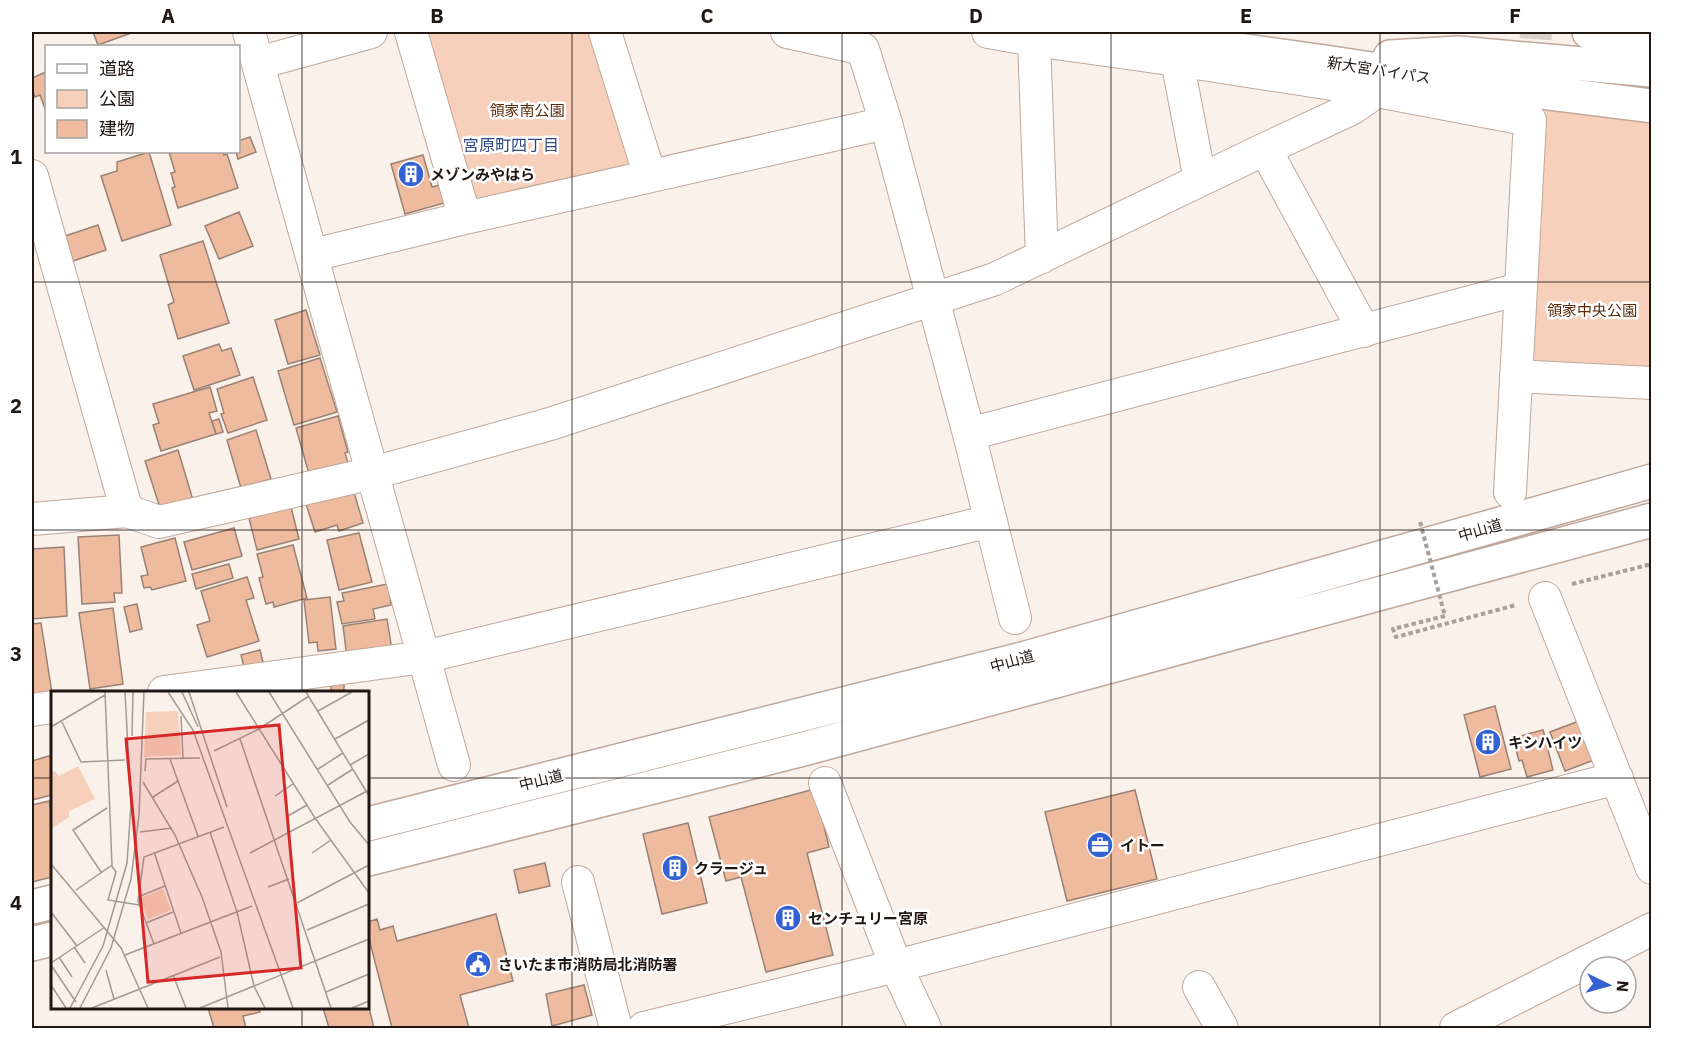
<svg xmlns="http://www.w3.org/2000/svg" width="1683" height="1060" font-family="'IBM Plex Sans','Noto Sans JP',sans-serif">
<rect width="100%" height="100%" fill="#fbf1eb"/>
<!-- green -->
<path fill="#f6d0ba" d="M429 32H595L631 160 622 170 478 204 467 194 424 41Z
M1546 109 1651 124V373L1538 366 1530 355Z"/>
<!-- building -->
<path fill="#eebb9e" stroke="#998275" stroke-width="1.5" d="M93 32H134L98 45Z
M46 72V111L40 95 35 97 32 89V78Z
M250 137 256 152 238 159 236 152H238V141Z
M149 152 171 225 122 241 101 176 117 171V162Z
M169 152H223L224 155 227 154 238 188 178 208 172 188 175 187 171 173 175 172Z
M423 155 432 187 440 185 444 203 405 214 391 164Z
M239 212 253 246 219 259 205 226Z
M98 225 106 250 73 261 65 236Z
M203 241 229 323 178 339 168 305 174 302 160 255Z
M306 310 320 355 288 364 275 320Z
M219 344 222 351 231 348 240 375 194 390 183 356Z
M320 358 337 412 294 425 278 371Z
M253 377 267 420 228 433 221 414 224 413 217 389Z
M210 387 217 411 209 413 216 434 161 451 153 425 159 423 153 404Z
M338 416 348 452 345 453 348 463 309 474 296 428Z
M219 419 223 432 216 434 212 421Z
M256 430 271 479 241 488 227 440Z
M178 450 193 500 161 511 145 461Z
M353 489 363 523 339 531 337 525 315 532 306 504Z
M291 507 299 539 257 550 249 518Z
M234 528 242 556 192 570 184 542Z
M359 533 372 582 339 590 327 540Z
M119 535 122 593H114L115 602 82 604 78 537Z
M175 538 186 581 152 590 150 587 144 588 141 576 148 575 141 547Z
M293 545 307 598 274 607 273 602 266 604 259 578 263 577 257 554Z
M64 547 67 616 32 619V549Z
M229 564 233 578 196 589 192 574Z
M247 577 254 598 246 600 259 641 207 657 197 625 210 621 201 591Z
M388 584 391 605 373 609 375 619 342 624 337 602 344 601 342 593Z
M330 597 336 649 318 651 317 642 309 643 304 600Z
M137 604 142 629 130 632 124 607Z
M113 608 123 684 90 689 79 613Z
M387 619 392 650 347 657 343 626Z
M41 623 52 693 32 696V624Z
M260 650 264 666 245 671 241 655Z
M331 684H344V692H331Z
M1495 706 1511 769 1480 777 1464 715Z
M1579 721 1594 760 1565 771 1550 732Z
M1543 730 1553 770 1527 777 1522 760 1519 761 1513 738Z
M52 755V795L32 800V761Z
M815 789 829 847 807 853 833 955 766 972 741 877 726 881 709 817Z
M1135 790 1157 879 1067 901 1045 812Z
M49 801 52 814V877L32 882V805Z
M688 823 707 903 662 914 643 834Z
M545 863 550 886 519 893 514 870Z
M496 914 513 981 460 995 469 1028H392L368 935V922L377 919 380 930 393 926 397 941Z
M584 985 592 1015 552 1026 546 994Z
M368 1004 374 1028H329L323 1008H368Z
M208 1008H259L260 1012 243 1016 246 1028H214Z"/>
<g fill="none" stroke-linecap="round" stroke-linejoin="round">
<!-- minor-tunnel -->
<path stroke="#dad0ca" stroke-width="32" stroke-dasharray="32 16" stroke-linecap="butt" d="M1532 87 1536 32"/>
<defs>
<path id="minor" d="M249 32 454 765
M411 32 465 218
M605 32 650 176
M787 32 863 49 886 123 969 434 1015 618
M988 32 1034 40 1177 60 1377 91 1530 120 1510 492
M1034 40 1042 257
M1177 60 1200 180
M258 63 371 32
M1265 149 1364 331
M32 176 127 511
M313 255 465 218 886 123
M1516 376 1652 383
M969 434 1520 289
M32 519 127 511 159 522 373 473 550 424 995 279 1265 149 1353 108 1377 91
M1545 598 1652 868
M164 692 424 657 991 521
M32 710 52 707
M825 783 896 966 925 1028
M578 882 616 1028
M1199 987 1222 1028
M644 1028 896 966 1617 778
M1456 1028 1652 929"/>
<path id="trunk" d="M1107 32 1325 62 1438 79 1652 106
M1589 32 1652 38
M1390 57 1458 53 1652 70
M368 824 1026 658 1652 481
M368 859 807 748 1652 520
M32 907 52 902
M32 944 52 939"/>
</defs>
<!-- minor casing -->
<use href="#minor" stroke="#c0a89a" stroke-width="34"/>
<!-- trunk casing -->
<use href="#trunk" stroke="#c0a89a" stroke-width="36"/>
<!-- path -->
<path stroke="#a9a09a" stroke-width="4" stroke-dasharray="4.5 3" stroke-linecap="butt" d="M1572 584 1652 564
M1445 616 1393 629 1396 637 1516 605"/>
<!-- minor -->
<use href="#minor" stroke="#fff" stroke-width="32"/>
<!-- trunk -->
<use href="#trunk" stroke="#fff" stroke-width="33"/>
<!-- path-bridge -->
<path stroke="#a9a09a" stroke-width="4" stroke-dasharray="4.5 3" stroke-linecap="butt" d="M1420 522 1445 616"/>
</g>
<!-- grid -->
<path fill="none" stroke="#201712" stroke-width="1.5" stroke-opacity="0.55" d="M302 32V692M572 32V1028M842 32V1028M1111 32V1028M1380 32V1028M32 282H1652M32 530H1652M32 778H52M368 778H1652M302 1008V1028"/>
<!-- icons -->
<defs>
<symbol id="building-disc" viewBox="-11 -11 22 22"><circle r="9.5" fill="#3461d1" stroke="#fff"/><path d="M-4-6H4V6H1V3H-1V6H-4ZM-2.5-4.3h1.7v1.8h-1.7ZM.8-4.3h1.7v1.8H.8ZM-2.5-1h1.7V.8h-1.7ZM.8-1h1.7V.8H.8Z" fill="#fff"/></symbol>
<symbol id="office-disc" viewBox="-11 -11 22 22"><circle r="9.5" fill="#3461d1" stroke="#fff"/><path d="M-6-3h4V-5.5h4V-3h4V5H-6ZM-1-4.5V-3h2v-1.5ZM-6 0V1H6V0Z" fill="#fff"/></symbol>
<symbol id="civic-disc" viewBox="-11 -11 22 22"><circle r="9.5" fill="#3461d1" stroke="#fff"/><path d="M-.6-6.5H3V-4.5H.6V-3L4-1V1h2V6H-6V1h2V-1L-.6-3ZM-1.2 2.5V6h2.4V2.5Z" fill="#fff"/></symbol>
</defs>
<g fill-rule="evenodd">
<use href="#building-disc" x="396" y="159" width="30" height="30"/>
<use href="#building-disc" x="1473" y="727" width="30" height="30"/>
<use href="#office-disc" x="1085" y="830" width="30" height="30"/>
<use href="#building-disc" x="660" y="853" width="30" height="30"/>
<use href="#building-disc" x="773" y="903" width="30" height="30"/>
<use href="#civic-disc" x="463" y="949" width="30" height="30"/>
</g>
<g text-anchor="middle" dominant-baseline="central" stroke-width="5" stroke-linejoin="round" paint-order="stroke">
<!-- street labels -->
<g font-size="15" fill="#201712" stroke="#fff">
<text transform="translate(1379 70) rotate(9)">新大宮バイパス</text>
<text transform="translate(1480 530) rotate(-16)">中山道</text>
<text transform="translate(1012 661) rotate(-15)">中山道</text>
<text transform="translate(541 780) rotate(-14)">中山道</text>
</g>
<!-- park labels -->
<g font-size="15" fill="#5a2b0a" stroke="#fff">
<text x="527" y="110">領家南公園</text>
<text x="1592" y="310">領家中央公園</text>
</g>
<!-- poi labels -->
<g font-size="15" font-weight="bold" fill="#201712" stroke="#fff" text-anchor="start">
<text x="430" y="174">メゾンみやはら</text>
<text x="1508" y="742">キシハイツ</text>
<text x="1120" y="845">イトー</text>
<text x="694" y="868">クラージュ</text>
<text x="808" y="918">センチュリー宮原</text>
<text x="498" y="964">さいたま市消防局北消防署</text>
</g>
<!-- neighbourhood labels -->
<g font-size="16" fill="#2f4881" stroke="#fff">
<text x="511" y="145">宮原町四丁目</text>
</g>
</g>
<!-- overview -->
<g transform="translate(51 691)">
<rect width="318" height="318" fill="#fbf1eb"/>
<path d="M127 20 130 64 93 66 95 21ZM27 75 44 108 18 120V126L0 138V82L4 80 8 85ZM112 198 120 219 97 229 89 207Z" fill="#f6d0ba"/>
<path fill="none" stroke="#a39a94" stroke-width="1.5" d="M117 1 142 39 242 317M131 1 147 36M138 1 176 116M185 1 264 127 318 202M218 1 299 131 318 154M255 1 318 105M267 20 301 1M130 25 132 67M10 29 30 71 74 69M0 36 54 4M81 45 82 1M189 48 280 317M284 48 318 29M163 60 208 38 258 5M119 68 147 145M299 74 318 63M267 78 292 62M94 80 95 68 149 67M92 91 124 144 151 206 170 261 177 317M277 94 302 78M224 105 242 93M102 106 127 90M237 125 256 114M89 141 121 137M159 141 186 221 203 295 214 317M103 161 130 242M199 162 318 99M261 162 280 149M0 173 70 257 97 317M60 174 65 181 57 209 88 214M50 181 22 139 56 117M217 196 238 188M25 199 61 174 54 1M87 206 114 195M246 212 318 174M0 221 26 255M95 232 122 221M256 239 318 213M103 253 87 210 93 166 173 136M23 256 34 272M74 264 201 215M8 266 21 286M0 272 54 236M0 274 25 311M55 279 63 308M122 284 135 317M0 294 15 317M275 301 318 283M19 317 52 255 76 172 80 114 74 1M29 317 60 257 80 188 88 124 93 1M41 317 169 266M149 317 318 248M301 317 318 310"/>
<path fill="#d62828" fill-opacity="0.15" stroke="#d62828" stroke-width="3" d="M228 34 250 277 97 291 75 48Z"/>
<rect width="318" height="318" fill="none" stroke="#201712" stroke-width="3"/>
</g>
<!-- border -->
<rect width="1683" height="1060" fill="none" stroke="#ffffff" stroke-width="66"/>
<!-- legend -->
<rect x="45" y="45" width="195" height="108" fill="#ffffff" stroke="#a6a2a0" stroke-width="1.5"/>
<rect x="57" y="64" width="30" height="9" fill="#ffffff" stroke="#a6a2a0" stroke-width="1.5"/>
<text x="99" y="75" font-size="18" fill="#201712">道路</text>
<rect x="57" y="90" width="30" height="18" fill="#f6d0ba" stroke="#a6a2a0" stroke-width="1.5"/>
<text x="99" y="105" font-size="18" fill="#201712">公園</text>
<rect x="57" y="120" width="30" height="18" fill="#eebb9e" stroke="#a6a2a0" stroke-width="1.5"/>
<text x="99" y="135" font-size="18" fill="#201712">建物</text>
<!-- north arrow -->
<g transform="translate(1608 985) rotate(95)"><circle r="28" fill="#ffffff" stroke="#a6a2a0" stroke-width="1.5"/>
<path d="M0-4.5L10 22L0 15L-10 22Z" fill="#3461d1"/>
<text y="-9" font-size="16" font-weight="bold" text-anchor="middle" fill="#201712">N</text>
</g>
<rect x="33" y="33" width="1617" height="994" fill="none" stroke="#201712" stroke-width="2"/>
<g font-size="20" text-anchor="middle" font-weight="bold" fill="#201712">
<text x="168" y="23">A</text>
<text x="437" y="23">B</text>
<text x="707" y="23">C</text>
<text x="976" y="23">D</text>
<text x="1246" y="23">E</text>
<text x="1515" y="23">F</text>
<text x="16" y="164">1</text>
<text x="16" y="413">2</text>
<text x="16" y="661">3</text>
<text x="16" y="910">4</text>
</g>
</svg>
